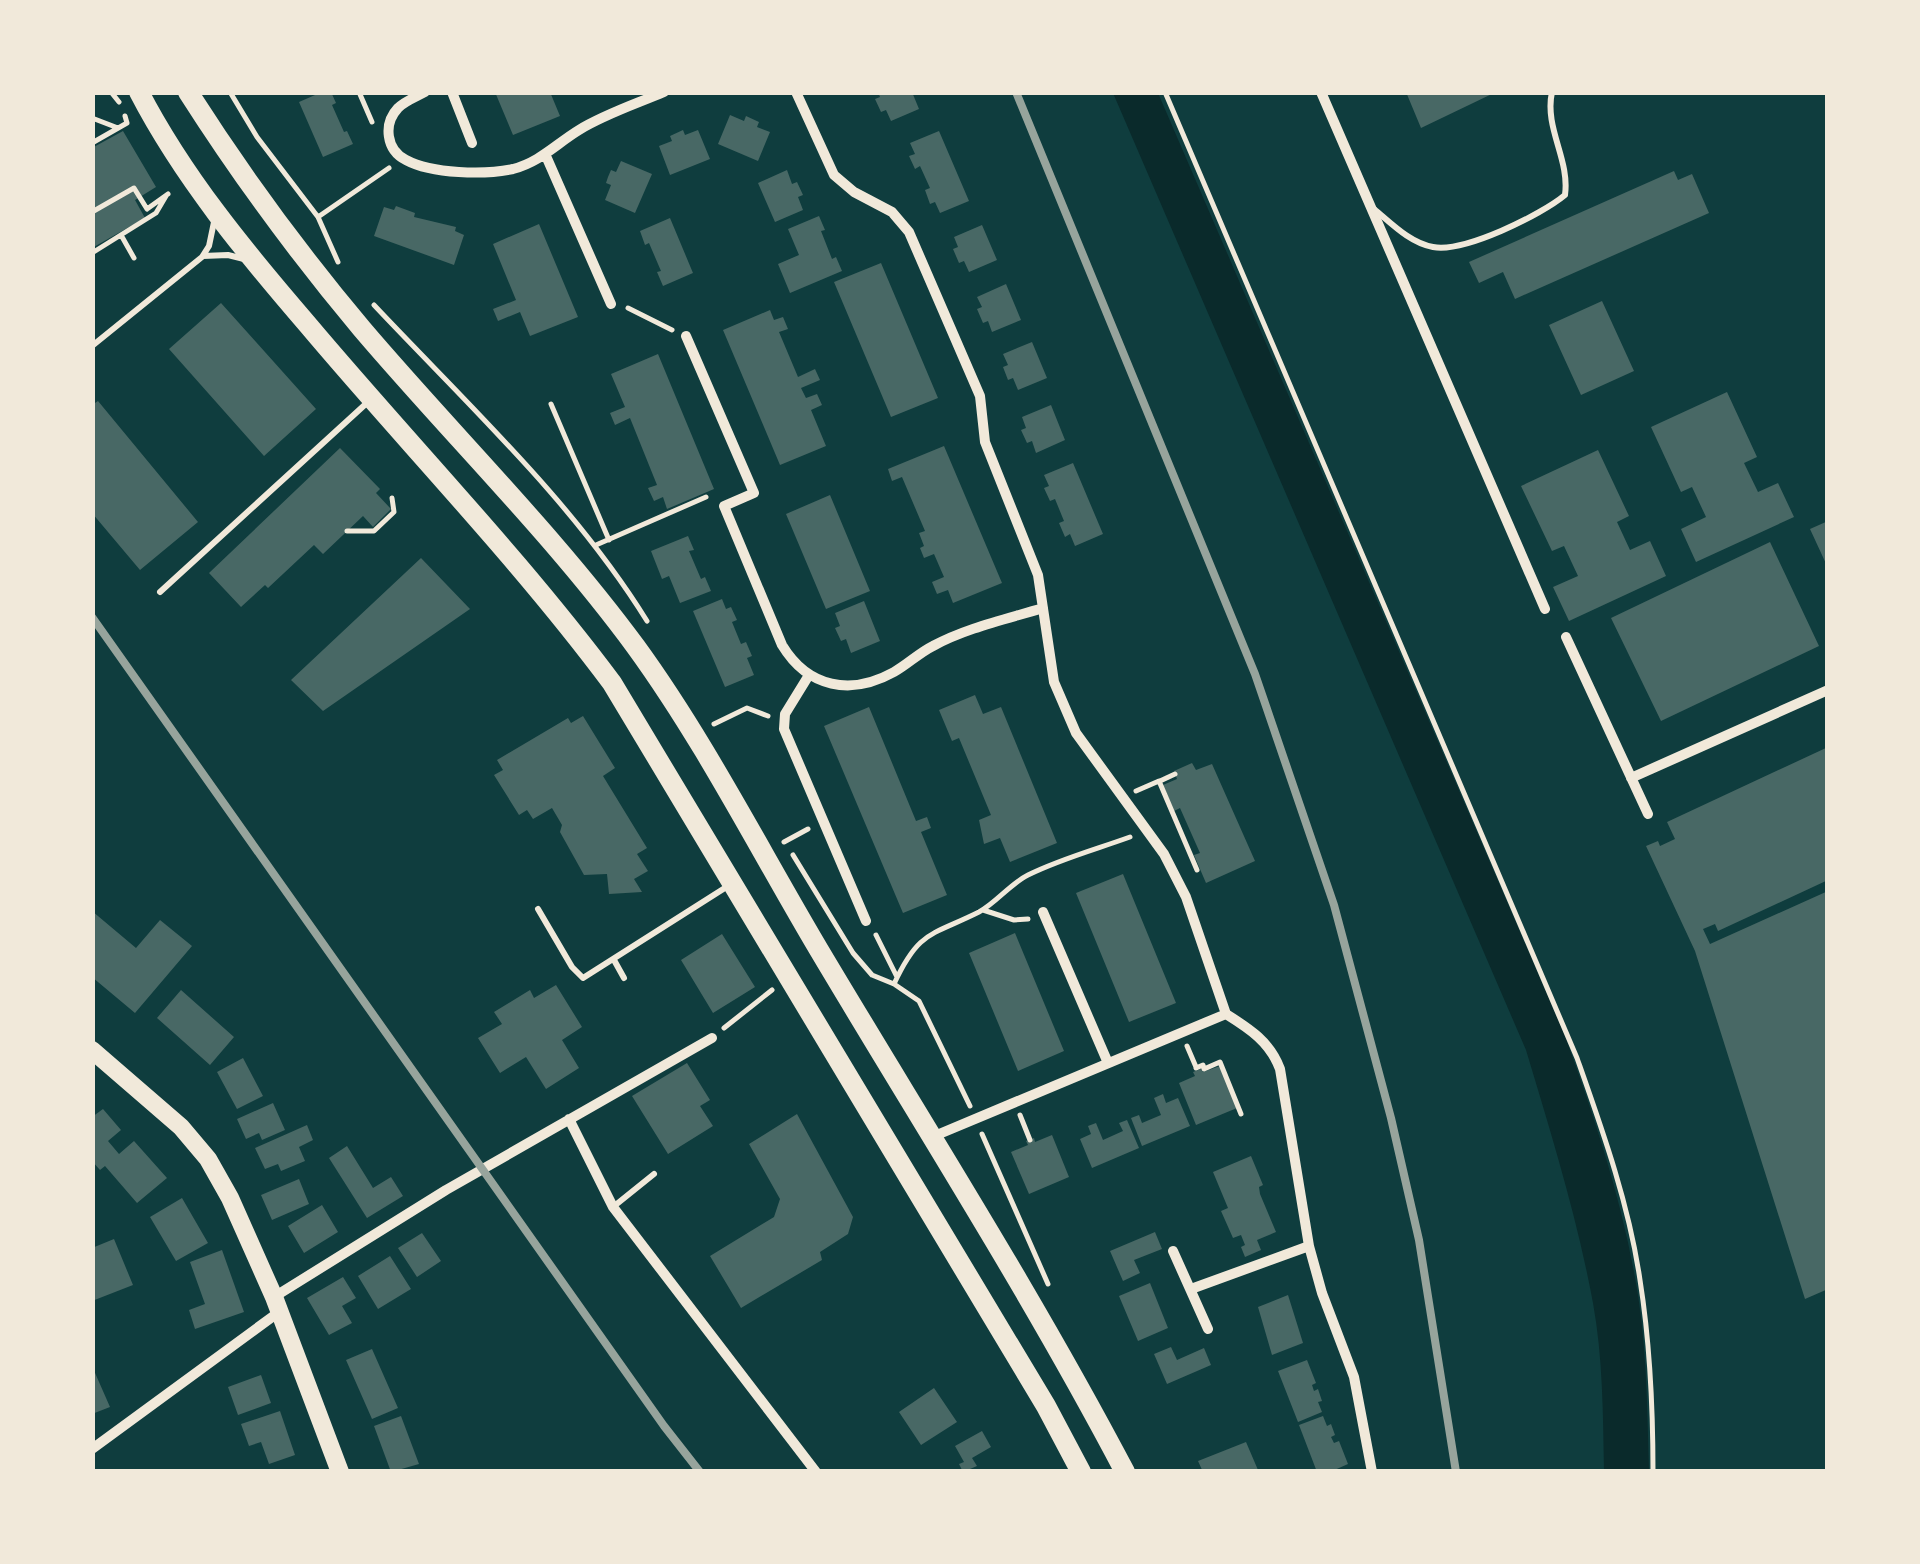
<svg xmlns="http://www.w3.org/2000/svg" width="1920" height="1564" font-family="Signika,sans-serif">
<rect width="100%" height="100%" fill="#0f3d3e"/>
<!-- water -->
<path fill="#0a2a2b" d="M1113 93H1158L1565 1036C1593 1113 1619 1191 1634 1272 1647 1338 1647 1405 1649 1471H1604C1603 1415 1603 1358 1593 1303 1577 1217 1551 1133 1526 1050Z"/>
<!-- building -->
<path fill="#486865" d="M322 92H331L336 103 332 105 344 132 347 131 353 144 323 157 299 102Z
M495 92H550L560 116 513 135Z
M878 92H912L919 109 891 121 886 110 881 112 875 99 880 97Z
M1406 92H1496L1421 128Z
M730 115 744 121 746 116 759 122 757 127 770 132 758 161 718 144Z
M683 130 685 135 698 130 710 159 670 175 659 146 672 141 670 136Z
M123 131 156 187 135 200 145 218 92 248V148Z
M939 131 969 201 940 213 935 202 930 204 925 190 930 188 920 166 915 169 909 156 915 154 910 143Z
M621 161 652 174 635 213 605 200 611 185 606 183 608 177 611 170 616 172Z
M787 170 792 184 797 182 803 195 798 197 803 210 775 222 758 183Z
M1674 171 1678 180 1692 174 1709 213 1515 299 1503 272 1479 283 1469 262Z
M396 206 415 213 414 217 456 227 455 231 464 235 454 265 374 236 384 207 394 210Z
M819 216 825 230 821 231 832 259 836 257 842 271 790 293 778 264 799 255 788 229Z
M670 218 693 273 663 286 657 272 661 271 649 243 645 245 640 231Z
M539 224 578 317 530 336 520 312 498 321 493 309 516 300 493 244Z
M982 225 997 260 969 272 964 261 959 263 953 249 958 247 954 237Z
M881 263 938 398 891 417 834 282Z
M1006 284 1021 320 992 332 988 321 983 323 977 309 982 307 977 297Z
M1602 301 1634 371 1581 395 1549 325Z
M221 303 316 409 264 456 169 349Z
M770 310 774 320 783 317 788 329 779 332 798 377 815 369 820 380 801 388 806 398 817 394 822 405 811 410 826 446 780 465 723 330Z
M1032 342 1047 378 1018 390 1013 378 1008 380 1003 367 1008 365 1003 354Z
M658 354 714 489 667 509 663 497 654 501 648 488 657 485 630 418 615 425 610 413 625 407 611 374Z
M1727 392 1757 457 1744 463 1758 492 1778 483 1794 517 1696 562 1681 529 1706 517 1692 487 1681 492 1651 427Z
M98 401 198 522 140 570 92 513V405Z
M1051 405 1065 440 1036 453 1032 441 1027 443 1021 430 1026 428 1022 417Z
M944 446 1002 583 953 603 948 590 937 594 932 582 944 577 934 554 924 558 920 548 924 546 919 533 925 531 902 477 892 481 888 469Z
M340 448 380 489 376 493 391 509 373 527 363 516 323 554 314 545 268 588 265 585 241 607 209 573Z
M1598 450 1629 516 1617 522 1630 550 1650 541 1666 576 1569 621 1553 587 1578 576 1564 546 1552 551 1521 486Z
M1073 463 1103 534 1075 546 1070 534 1065 537 1059 523 1064 521 1055 499 1050 501 1044 488 1049 486 1044 475Z
M830 495 870 591 826 609 786 514Z
M1828 521V568L1810 529Z
M688 536 694 550 689 551 701 579 705 577 711 591 680 603 669 576 662 579 651 551Z
M1770 542 1819 646 1661 721 1611 618Z
M421 558 470 609 323 711 291 680Z
M722 599 726 609 731 607 737 620 732 622 741 644 746 642 752 656 747 658 754 675 725 687 693 611Z
M864 601 880 641 851 653 846 639 841 641 835 628 840 626 835 613Z
M975 695 983 714 1001 707 1057 843 1010 862 1000 838 984 844 979 820 991 815 959 738 952 741 939 710Z
M869 707 916 821 927 817 931 828 921 832 947 895 903 913 824 726Z
M583 716 615 768 603 776 647 848 637 854 648 871 634 879 642 892 609 894 607 874 584 875 560 832 562 825 552 808 533 819 527 810 519 815 494 775 503 770 497 760 568 718 571 723Z
M1828 747V880L1718 931 1715 924 1703 929 1710 944 1828 891V1289L1805 1299 1695 951 1646 846 1658 841 1660 846 1675 839 1667 822Z
M1192 763 1196 770 1212 764 1255 861 1206 883 1194 855 1200 853 1180 808 1174 811 1163 785 1177 779 1174 771Z
M1123 874 1176 1003 1129 1022 1076 893Z
M92 911 136 948 160 920 192 946 135 1013 92 977Z
M1015 933 1064 1051 1018 1071 969 953Z
M722 934 755 987 713 1013 681 960Z
M556 985 582 1027 562 1040 579 1068 546 1089 526 1057 500 1073 478 1038 502 1024 494 1012 530 990 534 998Z
M181 990 234 1037 210 1065 157 1018Z
M243 1058 263 1096 237 1109 217 1072Z
M687 1063 710 1100 700 1106 713 1126 668 1154 632 1096Z
M1220 1066 1237 1108 1196 1125 1179 1083 1195 1076 1193 1072 1201 1069 1203 1072Z
M1163 1094 1166 1103 1178 1098 1190 1126 1142 1146 1131 1118 1139 1115 1142 1123 1161 1115 1154 1098Z
M273 1103 285 1130 262 1140 259 1133 246 1139 237 1119Z
M103 1109 121 1130 108 1141 119 1154 134 1141 167 1178 137 1203 105 1166 100 1170 92 1161V1117Z
M797 1114 853 1217 848 1234 820 1252 822 1260 741 1308 710 1256 774 1217 780 1199 749 1144Z
M1127 1120 1139 1148 1092 1168 1080 1139 1091 1134 1088 1126 1096 1123 1103 1140 1123 1131 1119 1123Z
M307 1125 313 1140 299 1147 305 1161 281 1171 278 1164 265 1169 255 1148Z
M1052 1135 1069 1177 1029 1194 1011 1152 1028 1145 1026 1141 1034 1138 1035 1142Z
M347 1146 373 1188 391 1177 403 1196 367 1218 329 1158Z
M1251 1156 1263 1185 1259 1187 1260 1194 1276 1232 1257 1240 1261 1250 1245 1257 1241 1247 1245 1245 1241 1235 1233 1238 1221 1211 1228 1208 1213 1172Z
M299 1179 309 1204 272 1220 261 1195Z
M182 1198 208 1243 176 1261 150 1217Z
M322 1205 338 1232 304 1253 288 1226Z
M1155 1232 1162 1249 1134 1260 1140 1273 1123 1281 1110 1251Z
M422 1233 441 1261 417 1277 398 1248Z
M114 1239 133 1285 92 1301V1248Z
M222 1250 244 1312 195 1329 189 1310 205 1304 190 1262Z
M390 1256 411 1289 378 1309 358 1276Z
M343 1277 356 1298 342 1306 352 1323 329 1335 307 1298Z
M1150 1283 1168 1328 1138 1341 1119 1296Z
M1288 1295 1303 1343 1272 1355 1258 1307Z
M1171 1347 1177 1360 1204 1348 1211 1365 1167 1384 1154 1354Z
M372 1349 398 1408 372 1419 346 1360Z
M1307 1360 1316 1383 1312 1385 1314 1391 1318 1389 1322 1401 1318 1402 1322 1412 1298 1422 1278 1371Z
M92 1366 110 1407 92 1414Z
M261 1375 271 1403 238 1415 228 1387Z
M934 1388 957 1422 921 1445 899 1412Z
M280 1411 295 1455 269 1464 261 1442 249 1446 241 1424Z
M401 1416 419 1464 391 1472 374 1426Z
M1323 1416 1327 1426 1331 1424 1335 1435 1331 1437 1334 1443 1339 1441 1348 1464 1330 1472H1317L1299 1425Z
M982 1431 991 1447 972 1458 977 1466 963 1472 959 1464 964 1462 955 1446Z
M1246 1442 1258 1470 1203 1472 1198 1461Z"/>
<g fill="none" stroke-linecap="round" stroke-linejoin="round">
<!-- path -->
<path stroke="#f1e9da" stroke-width="5" d="M111 92 119 102
M230 92 257 137 318 217 338 262
M359 92 372 122
M1165 92 1577 1058C1602 1129 1629 1204 1640 1280 1650 1343 1653 1407 1653 1472
M92 118 118 128
M92 143 127 123 125 116
M92 212 134 188 147 209 168 194
M318 217 389 168
M121 235 134 258
M92 253 156 213 166 196
M374 305C469 406 574 503 647 621
M628 308 672 330
M551 404 609 540
M347 531H374L394 512 392 498
M596 545 706 497
M714 724 747 708 768 716
M1160 781 1175 774
M1136 791 1159 781 1197 870
M784 842 808 829
M793 855 853 953 872 975 894 984 919 1001 970 1106
M983 910 1014 920 1028 919
M876 935 897 977
M894 984C919 930 931 936 979 912 996 903 1010 884 1028 875 1060 859 1097 849 1130 837
M724 1028 772 990
M1187 1046 1196 1067
M1196 1068 1203 1065 1204 1069 1220 1062 1241 1114
M1020 1115 1030 1140
M982 1134 1048 1284"/>
<!-- service -->
<path stroke="#f1e9da" stroke-width="6" d="M1374 209C1391 223 1410 243 1433 247 1464 253 1541 215 1565 195 1570 159 1544 128 1552 92
M203 256 228 255 244 259
M92 346 202 257 209 246 214 222
M160 592 369 401
M538 909 572 967 583 978 728 886
M614 960 624 978
M613 1207 654 1174"/>
<!-- minor -->
<path stroke="#f1e9da" stroke-width="10" d="M425 92C416 97 405 101 398 108 383 124 386 150 406 160 432 174 485 175 513 169 540 162 556 144 579 130 605 114 636 104 664 92
M452 92 472 143
M796 92 834 175 854 192 892 212 909 232 980 396 985 442 1038 575 1054 682 1076 733 1164 854 1186 897 1226 1014 932 1137
M1321 92 1545 609
M546 156 611 304
M686 336 754 493 724 506 782 645C808 688 851 696 894 672 908 664 919 653 933 646 966 628 1007 619 1043 608
M1566 637 1648 814
M809 675 785 714 784 729 866 921
M1631 778 1828 690
M1043 912 1108 1063
M1226 1014C1250 1029 1270 1042 1280 1069L1309 1246 1322 1293 1354 1377 1372 1472
M569 1119 613 1207 816 1472
M1173 1251 1208 1329
M1191 1289 1309 1246
M274 1297 446 1190 712 1038
M92 1449 279 1312"/>
<!-- secondary -->
<path stroke="#f1e9da" stroke-width="18" d="M92 1050 181 1127 208 1159 230 1198 274 1297 340 1472"/>
<!-- primary -->
<path stroke="#f1e9da" stroke-width="20" d="M139 92C183 177 246 253 308 325 409 445 518 557 612 683L1046 1406 1081 1472
M188 92C241 175 299 254 362 329 453 436 553 534 636 647 705 742 759 849 819 950 922 1123 1031 1293 1125 1472"/>
<!-- rail -->
<path stroke="#97a49c" stroke-width="8" d="M1016 92 1255 674 1334 905 1391 1118 1419 1240 1456 1472
M92 617 664 1426 700 1472"/>
</g>
<!-- border -->
<rect width="1920" height="1564" fill="none" stroke="#f1e9da" stroke-width="190"/>
</svg>
